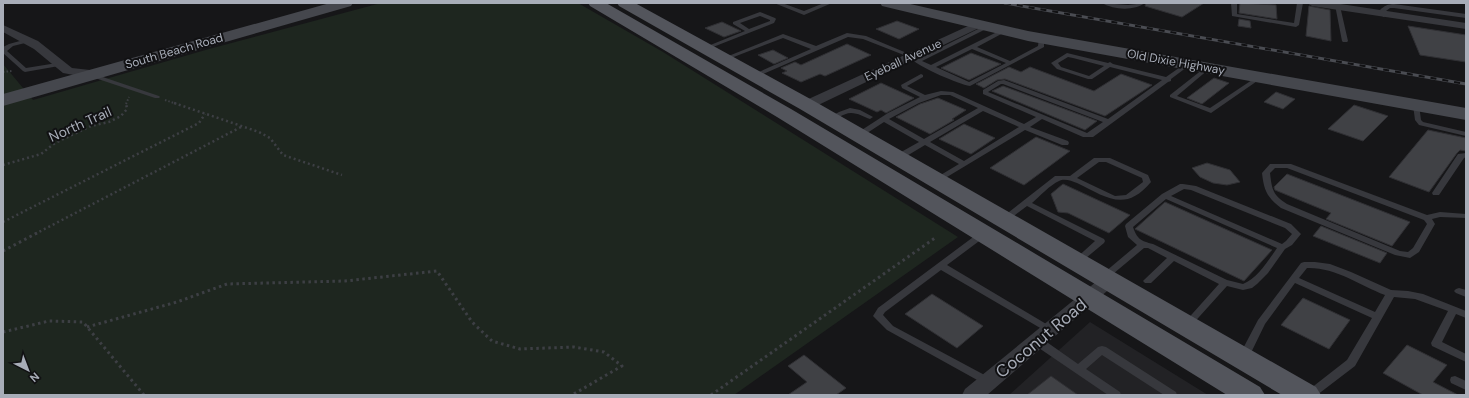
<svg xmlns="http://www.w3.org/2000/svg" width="1469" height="398" font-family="'DM Sans',sans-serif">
<rect width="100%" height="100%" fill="#161618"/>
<!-- built -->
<path fill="#222225" d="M1090 322 1208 395H1009Z"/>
<!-- green -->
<path fill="#1e261f" d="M381 3H578L663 52 958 237 734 395H3V64L33 100 209 49Z"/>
<!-- building -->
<path fill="#404145" stroke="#303034" d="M1146 3H1204L1182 17 1145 6Z
M1240 3 1276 5 1277 19 1239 13Z
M1309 6 1330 10 1331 41 1306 36Z
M1239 19 1250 21 1251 28 1238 26Z
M897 21 919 29 899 39 876 29Z
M722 22 741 31 724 37 705 28Z
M1408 26 1466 35V62L1420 55Z
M847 44 871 55 825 76 820 74 801 82 782 73 787 71 781 68 795 62 801 65Z
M773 50 788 58 774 64 758 55Z
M971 53 1001 64 969 80 941 68Z
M1009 67 1021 72 1030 67 1094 91 1121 74 1152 85 1105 116 1005 79 997 80 984 88 976 84Z
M1214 78 1229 83 1202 104 1187 98Z
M881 83 914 98 886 113 881 110 877 112 849 99Z
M1003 86 1097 121 1085 130 992 91Z
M1276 92 1295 99 1283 109 1264 102Z
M938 98 966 110 952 119 954 120 930 134 896 117 920 104Z
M1354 105 1388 116 1363 141 1328 129Z
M964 124 995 138 971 154 939 139Z
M1428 130 1466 138V151L1460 150 1457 153 1429 192 1389 177Z
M1036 137 1070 151 1024 185 990 168Z
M1207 163 1230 170 1240 182 1227 185 1213 183 1200 177 1192 168Z
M1287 174 1410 222 1392 246 1326 219 1331 213 1275 190 1274 187Z
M1063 184 1130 215 1109 233 1068 213 1058 212 1051 194Z
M1165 202 1272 250 1244 281 1135 229Z
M1321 226 1387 253 1380 263 1313 236Z
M932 294 983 326 957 348 905 314Z
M1303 298 1350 320 1329 349 1281 325Z
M1407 345 1447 365 1433 382 1458 395H1423L1383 373Z
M804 355 846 388 836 395H788L807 382 788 366Z
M1051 376 1078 395H1027Z"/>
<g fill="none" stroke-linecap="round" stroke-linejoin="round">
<!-- path-far2 -->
<path stroke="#3d3f44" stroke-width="2" stroke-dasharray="1.5 2" stroke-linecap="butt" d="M3 72 12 71
M165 100 177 104
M126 104 129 97"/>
<!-- path-far1 -->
<path stroke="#3d3f44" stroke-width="2.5" stroke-dasharray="2 3" stroke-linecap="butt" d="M174 103 259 132 270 138 283 155 342 175
M3 165 41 154 55 143 91 126 109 122 121 116 127 109 126 103
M3 222 199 123 205 114
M35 234 241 127"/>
<!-- path -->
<path stroke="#3d3f44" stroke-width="3" stroke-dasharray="2.5 3.5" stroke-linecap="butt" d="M3 251 37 233
M87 327 177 302 227 284 345 281 437 271 472 322 492 341 520 349 574 347 604 352 622 366 572 395
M3 332 49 321 83 322 144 395
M711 395 935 238"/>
<!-- lane -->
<path fill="#37383d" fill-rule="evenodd" d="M774 3H782L804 11 824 3H832L804 15Z
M1102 3 1128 5 1145 3C1134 11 1114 10 1102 3Z
M1231 3H1237V14L1294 23 1297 3H1303L1299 25 1296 27 1232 16Z
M1394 4 1466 14V18L1394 8H1390L1386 11 1388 16 1383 17 1380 10C1384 6 1388 4 1394 4Z
M1335 5 1340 6 1348 41 1347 42H1343L1342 41Z
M760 12 775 18 776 19 774 23 708 49H704L703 48 745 31 733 24V22ZM760 16 770 20V21L749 29 740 23Z
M986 25 988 26V28L922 61 931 65 1003 29 1006 31 1005 32 977 47 1010 61 1038 46 1039 37 1044 38V47L970 86C958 84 922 68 914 61ZM972 49 1006 63 969 82 936 67Z
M847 33 866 36 914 56 913 57H909L863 39 848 37 754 78 752 77V75L811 49 783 38 726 60 724 61 721 59 783 34 816 46Z
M27 39 30 41 29 42 13 46 7 51 26 68 57 63 60 65 59 66 25 72 23 71 3 53V47L9 44Z
M1067 53 1108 63 1110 62 1113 64 1166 77 1186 63H1190L1191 64 1171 79V81L1168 82 1093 137H1083L1042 119 1030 127 1068 141 1069 143 1068 145H1062L1025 130 937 183 933 181 934 179 959 164 925 145 900 160H894L893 158 894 156 919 142 884 122 861 137H855L854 135 888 113 920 97 902 88 901 85 921 74 923 75V77L907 86 925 95 941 91 953 92 1024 124 1036 117 983 94V90L998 81 1004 80 1108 119 1162 80 1110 67 1092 79H1088L1057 69 1051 63ZM1068 57 1073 58 1104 66 1089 76 1061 67 1058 63ZM1001 84H1003L1103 122 1087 133 988 92ZM941 95H950L978 108 924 139 889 119 919 103ZM983 111 1019 127 964 161 930 142Z
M1207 66 1210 68 1209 69 1177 96 1210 108 1258 76 1260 75 1263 77 1211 113 1170 97V95Z
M91 73 159 96 160 97 159 98H155L89 76 88 75Z
M1416 103 1419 105 1421 120 1423 122 1466 132V136L1419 125 1415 120 1413 105Z
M850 108 860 110 873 117 870 119C864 117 858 113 851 113 842 113 835 122 827 120L826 119 839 112Z
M1466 153V157L1464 158 1439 195H1433L1432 193 1458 154Z
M1094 158H1110L1148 175 1151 182C1125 213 1106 197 1077 183 1072 181 1064 178 1059 181 1050 185 1040 196 1032 203L1104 239 1105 241 1104 243 1080 263H1074L1073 261 1095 241 1027 206 1007 221H1001L1000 219 1055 176H1070ZM1099 162H1106L1142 178 1143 182 1126 195 1115 196 1077 178Z
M1270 164H1291L1427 215 1440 212 1466 214V218L1440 217 1432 219 1435 224 1419 252 1410 258 1395 255 1281 208C1267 197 1264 191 1262 173ZM1275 168H1287L1424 220 1427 224 1413 248 1408 252 1400 251 1287 204C1273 195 1272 190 1270 173Z
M1180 184H1183L1196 186 1291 224 1301 234 1292 245 1285 249 1268 273 1257 284 1252 288 1243 290 1227 286 1190 327 1187 328 1184 327 1182 325 1184 323 1219 284 1174 261 1151 283H1145L1143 281 1145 279 1167 258 1148 248H1144L1107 279H1101L1099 277 1137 245 1128 237 1125 226 1126 224 1162 194ZM1184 189 1191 190 1285 228 1292 234 1286 241 1282 244 1171 196ZM1166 199 1277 248C1268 261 1258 278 1243 284L1227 280 1153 244C1141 241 1137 239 1133 227Z
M983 231 986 232 987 234 986 236 947 265 1053 328 1055 330 1053 332 1050 333 1047 332 941 270 885 312 883 315 893 326 992 379 993 382 992 385 988 386 887 330 873 316 878 308 980 232Z
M1304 262H1315L1330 264 1351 272 1391 290 1408 291 1423 294 1466 311V318L1456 314 1442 342 1466 354V362L1432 346 1431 343 1448 311 1415 299 1394 297 1355 366 1317 395H1305L1306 392 1347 360 1372 318 1295 283 1265 324 1247 361 1243 362 1239 361 1238 358 1258 320 1301 263ZM1307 268C1335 267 1359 285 1385 295L1375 312 1299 278Z
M1459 288 1466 290V297L1456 293 1454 291 1456 289Z
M1037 337 1041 338 1078 364 1098 347 1102 346 1106 347 1176 392 1177 395H1164L1102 355 1086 369 1120 392 1121 395H1108L1033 344 1032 341 1033 338Z
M1455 376 1466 381V390L1451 383 1450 380 1451 377Z"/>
<!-- street -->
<path fill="#37383d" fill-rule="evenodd" d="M1307 3H1334L1466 23V29L1312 6Z
M977 22 983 25 981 27 812 108H802L800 105 802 102Z
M3 25 38 41 72 68 90 70 96 74 90 78 63 73 34 49 3 32Z
M1108 275 1114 277 1117 281 1114 285 987 395H962L965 389 1102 277Z"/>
<!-- secondary -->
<path fill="#45474d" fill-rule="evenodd" d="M330 3H353L351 6 3 106V94Z
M880 3H906L1028 31 1466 108V120L1028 41 882 6Z"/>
<!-- primary -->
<path fill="#53555c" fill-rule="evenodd" d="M588 3H606L791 109 1260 387 1265 395H1227L777 117 590 6Z
M617 3H635L814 101 1316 387 1321 395H1282L800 109 619 6Z"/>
<defs>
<path id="rail" d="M1005 3 1466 84"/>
</defs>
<!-- rail casing -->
<use href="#rail" stroke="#4a4c52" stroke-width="3"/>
<!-- rail -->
<use href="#rail" stroke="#111113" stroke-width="2" stroke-dasharray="6" stroke-linecap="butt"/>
</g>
<g text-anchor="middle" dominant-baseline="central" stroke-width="4" stroke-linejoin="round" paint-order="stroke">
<!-- far-street labels -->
<g font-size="12" fill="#a8adb8" stroke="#111113">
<text transform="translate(174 51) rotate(-16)">South Beach Road</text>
<text transform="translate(903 60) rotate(-25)">Eyeball Avenue</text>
<text transform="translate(1176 62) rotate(10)">Old Dixie Highway</text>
</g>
<!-- street labels -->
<g font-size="14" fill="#a8adb8" stroke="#111113">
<text transform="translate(80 124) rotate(-24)">North Trail</text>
</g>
<!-- near-street labels -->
<g font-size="17" fill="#a8adb8" stroke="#111113">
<text transform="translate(1041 338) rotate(-40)">Coconut Road</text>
</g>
</g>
<!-- border -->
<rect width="1469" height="398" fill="none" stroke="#a8adb8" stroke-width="8"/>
<!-- north arrow -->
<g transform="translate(28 370) rotate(138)" stroke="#111113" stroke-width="3" paint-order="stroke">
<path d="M0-3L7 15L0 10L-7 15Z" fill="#a8adb8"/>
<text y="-6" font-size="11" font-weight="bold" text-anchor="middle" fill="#a8adb8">N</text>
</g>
</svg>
